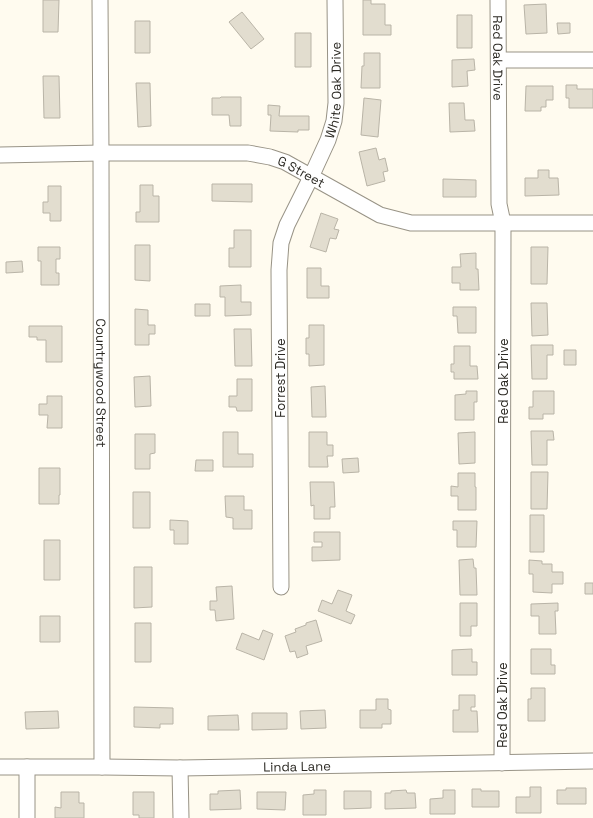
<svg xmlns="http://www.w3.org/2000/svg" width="593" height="818" font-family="'Space Grotesk',sans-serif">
<rect width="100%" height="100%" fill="#fffbef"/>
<!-- building -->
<path fill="#e2ddcf" stroke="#b9b4a7" d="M43 0H59L58 32H43Z
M363 0H371V4H385V25H391V35H363Z
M546 4 547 33 526 34 524 5Z
M242 12 264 39 251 49 229 22Z
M457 15H472V48H457Z
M135 21H150V53H135Z
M557 23H570V33L558 34Z
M295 33H311V67H295Z
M364 53H380V88H361L362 66H364Z
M474 59 475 70 467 71 468 86 452 87V60Z
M43 76H59L60 118H44Z
M136 83H150L151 126 138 127Z
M566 85H577V89H593V108H569V98H566Z
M526 86H553V100H546V107H541V111H525Z
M221 97H241V126H230L229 115H212V98H220Z
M364 98 381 100 378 137 361 135Z
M449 103H464L465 120H474L475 131 450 132Z
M268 105 280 106 279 116H309V130H298V132L270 131 271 115H268Z
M376 148 379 160 385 158 388 171 383 172 385 181 367 186 359 152Z
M538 170H549V178H558L559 195 525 196V178H538Z
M443 179 476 180V197H443Z
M212 184H252V202L212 201Z
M140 185H153V196H159V222H136V212H140Z
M48 186H61V221H50V213H43V202H48Z
M321 213 338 219 334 229 339 230 336 239 330 238 326 252 310 247Z
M234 230H251V267H229V248H234Z
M135 245H150V281L135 280Z
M38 247H60V259H56V273H59V285H41V261H38Z
M531 247H548L547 284H531Z
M476 253V269H478L479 290H460V283H452V267H461L460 254Z
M22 261 23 272 6 273V262Z
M307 268H321V286H329V298H307Z
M241 285V302H251V315L225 316V297H220V286Z
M531 303H547L548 335 532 336Z
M195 304H210V316H195Z
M453 307H476V333H458L457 316H453Z
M135 309 148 310V325H155V334H149V345H135Z
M309 325H324V365L309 366V354H306V338H309Z
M29 326H62V362H46V340H37V337H29Z
M234 329H251L252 366H235Z
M531 345H553V355H547V379H532Z
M454 346H470V366H477L478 379H454V372H451V364H454Z
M564 350H576V365H564Z
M150 376 151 406 135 407 134 377Z
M237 379H252V411H237L236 407H229V396H237Z
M325 386 326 417H312L311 387Z
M466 391H477V402H474V420H455V395L466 394Z
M533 391H554V414H543V419H529V407H533Z
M47 396H62V428H47L48 415H39V404H47Z
M531 431H553L554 440H547V465H532Z
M223 432H238V454H253V467H223Z
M309 432H327V445H333V456H327L328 467H309Z
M475 432V463L459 464 458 433Z
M135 434H155V453L150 454V469H135Z
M358 458 359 472 343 473 342 459Z
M196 460H213V471H195Z
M39 468H60V495H59V504H39Z
M531 472H548L547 509H531Z
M458 473H475V487H476V510H458V496H451V486L458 487Z
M310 482H334L335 507H330V519H314V505L311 506Z
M133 492H150V528H133Z
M225 496H244V510H252V529H233V518L226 517Z
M530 515H544V552H530Z
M170 520 188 521V544H174V530H170Z
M453 521H477L476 547H457V530H453Z
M314 532H340V560L312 561V547H322V542H314Z
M44 540H60V580H44Z
M473 559 474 568H476L477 595H460L459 560Z
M529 560 542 561V564H552V572H563V584H552V593L533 592V574H529Z
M134 567H152V607L134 608Z
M585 583H593V594H585Z
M232 586 234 619 216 621 215 610H210V601H217L216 587Z
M338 590 352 595 346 611 355 615 351 624 318 611 322 600 332 604Z
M460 603H477V626H471V636H460Z
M558 603V611H555L556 634H539V616H531V604Z
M40 616H60V642H40Z
M316 620 322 641 306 646 308 654 297 658 295 651 290 652 285 636 296 632 295 629 306 625V623Z
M135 623H151V662H135Z
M263 630 273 634 264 660 236 649 242 633 259 640Z
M472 649V662H477V675H452V650Z
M531 649H551V665H555V674H531Z
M531 688H545V721H528V699H531Z
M459 695H475V707H471V711H477L478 732H453V710H459Z
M376 699H388V709L391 710V724H382V728H360V710H376Z
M134 707 173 708V724H160V728L134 727Z
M325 710 326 728 301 729 300 711Z
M58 711 59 728 26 729 25 712Z
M252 713H287V729L252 730Z
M238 715 239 730H208V716Z
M530 787H541V813H516V797H530Z
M566 788H586V804H557V790H566Z
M472 789H481V791H499V807H472Z
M240 790 241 809 210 810V794H218V791Z
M314 790H326V815H303V795L314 794Z
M406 790 407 793H415L416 808 385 809V793H391V791Z
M443 790H455V814H430V799L443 798Z
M344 791H371V808L344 809Z
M61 792H79V803H84V818H55V807L61 808Z
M133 792H154V818H139V815H133Z
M257 792H286L285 810 257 809Z"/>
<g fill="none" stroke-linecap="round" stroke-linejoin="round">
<defs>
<g id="minor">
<path id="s1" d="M100 0 101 153 102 767"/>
<path id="s2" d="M498 0 499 204 503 223 502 763"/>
<path d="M499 60H593"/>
<path id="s3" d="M0 155 101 153H248L270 157 285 162 380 215 411 223H593"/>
<path id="s4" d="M281 587 279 270 281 243 287 225 311 177 328 140 334 121 336 103 335 0"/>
<path id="s5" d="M0 767H102L180 768 593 761"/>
<path d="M27 767V818"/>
<path d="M180 768 181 818"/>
</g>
</defs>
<!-- minor casing -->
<use href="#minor" stroke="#989386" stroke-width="17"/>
<!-- minor -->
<use href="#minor" stroke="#fff" stroke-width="15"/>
</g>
<g text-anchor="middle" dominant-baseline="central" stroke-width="3.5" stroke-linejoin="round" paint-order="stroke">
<!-- street labels -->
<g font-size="13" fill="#2b2923" stroke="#fff">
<text stroke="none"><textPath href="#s2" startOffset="58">Red Oak Drive</textPath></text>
<text stroke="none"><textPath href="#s4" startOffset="508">White Oak Drive</textPath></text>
<text stroke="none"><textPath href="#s3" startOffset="305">G Street</textPath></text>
<text transform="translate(280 378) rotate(-90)">Forrest Drive</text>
<text transform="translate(503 381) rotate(-90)">Red Oak Drive</text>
<text stroke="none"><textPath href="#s1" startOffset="383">Countrywood Street</textPath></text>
<text transform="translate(502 705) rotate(-90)">Red Oak Drive</text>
<text stroke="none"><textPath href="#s5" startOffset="297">Linda Lane</textPath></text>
</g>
</g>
</svg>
